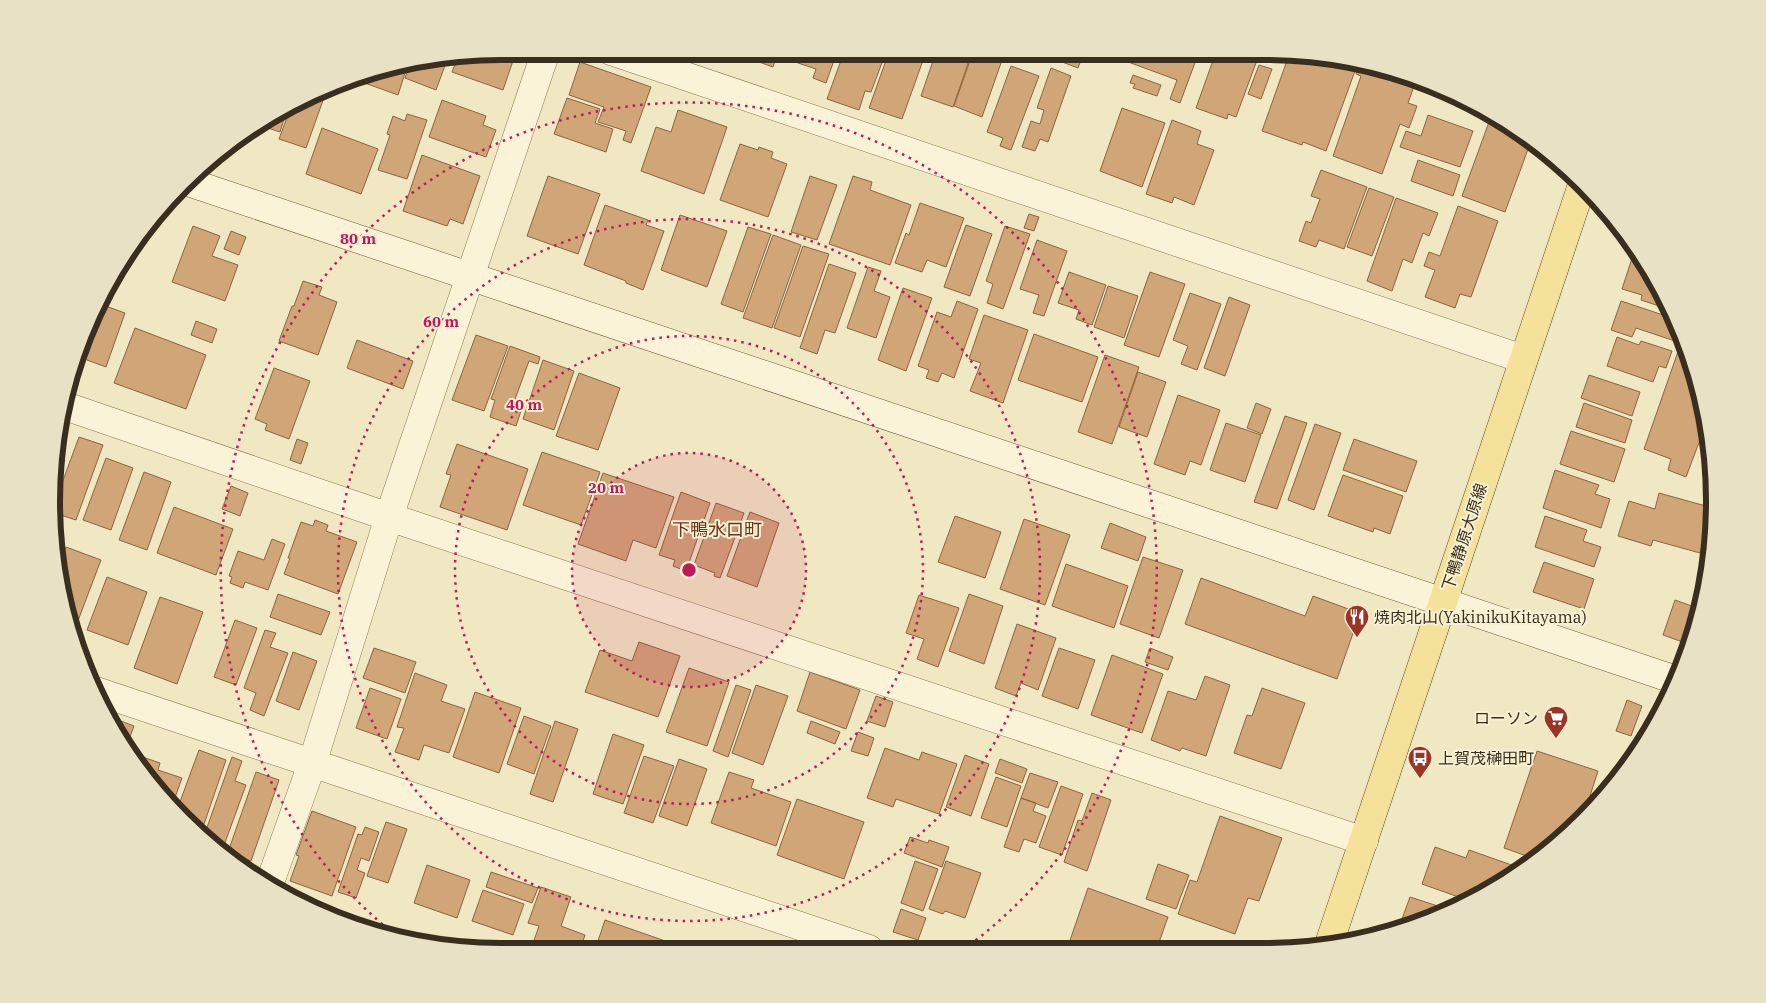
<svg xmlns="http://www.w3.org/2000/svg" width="1766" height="1003" font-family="'IBM Plex Serif','Noto Sans JP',serif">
<rect width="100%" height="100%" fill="#f0e7c3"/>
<!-- building -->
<path fill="#d0a577" stroke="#8b653e" d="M502 51 516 52 503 90 452 72 457 59Z
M701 51 716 52 713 59 700 54Z
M735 52H778L773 67 734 53Z
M792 52H837L826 83 813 78 816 69 789 60Z
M844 52H886L871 92 865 91 859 110 827 99Z
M889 52H926L902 119 869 108Z
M936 52H972L953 107 921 96Z
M973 52H984L982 57 1001 63 982 117 954 106Z
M1051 52H1084L1078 68 1049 57Z
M1101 52H1199L1180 103 1170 99 1177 80Z
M1216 52H1260L1236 117 1228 114 1227 119 1196 108Z
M1290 52 1353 64 1352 67 1356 68 1326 151 1303 142 1302 145 1262 131Z
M447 60 436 90 405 78 409 67Z
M580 62 651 87 631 143 623 140 626 131 598 122 604 107 569 95Z
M1259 65 1272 69 1261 99 1248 94Z
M1359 65 1409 75 1417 78 1408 103 1417 106 1409 128 1400 124 1382 174 1333 156 1361 76 1356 74Z
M1011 66 1039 76 1011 150 1000 146 1003 138 987 132Z
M407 67 398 95 359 81 362 74Z
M1051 68 1071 76 1048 142 1040 139 1035 151 1022 147 1031 121 1040 124 1044 110 1037 108Z
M1133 75 1161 85 1157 96 1133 88 1135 84 1130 83Z
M326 92 306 148 279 139 289 112Z
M567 98 600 109 595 123 613 129 606 152 554 134Z
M442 100 486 116 483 125 496 130 486 157 429 137Z
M1122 108 1165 123 1142 187 1100 171Z
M678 110 727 127 704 194 641 171 656 127 671 132Z
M1487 111 1531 141 1505 212 1462 196 1489 122 1484 120Z
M286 113 280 132 262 126Z
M407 114 427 120 407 179 378 170 390 135 387 134 393 116 405 121Z
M1428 115 1473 131 1460 167 1400 147 1406 131 1421 136Z
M1172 120 1201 131 1197 144 1214 150 1194 205 1174 197 1172 203 1146 194Z
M322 128 378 149 361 194 306 174Z
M740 144 758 150 759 147 773 152 771 158 787 164 768 217 720 200Z
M422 155 480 176 463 224 450 219 447 226 403 211Z
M1418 160 1460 175 1453 196 1411 181Z
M1321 170 1367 187 1344 249 1319 240 1316 247 1299 241 1306 221 1311 223 1320 199 1311 196Z
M548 176 600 194 578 254 527 236Z
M810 176 837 185 817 240 791 232Z
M853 176 872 182 870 190 911 205 890 265 829 244Z
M1369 188 1394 197 1372 256 1347 247Z
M1396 198 1438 213 1429 236 1423 233 1412 263 1403 259 1392 291 1367 281Z
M920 203 964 218 946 267 927 260 922 272 895 263 906 233 909 235Z
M605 205 648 220 646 225 664 231 643 290 626 283V281L584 265Z
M1458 206 1498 221 1471 297 1460 294 1455 308 1425 297 1435 270 1424 266 1429 252 1440 256Z
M1029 214 1039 217 1034 231 1024 228Z
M680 215 727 231 707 287 661 270Z
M966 225 992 234 970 296 944 287Z
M193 226 220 236 212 256 238 265 225 301 172 282Z
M1005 226 1030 234 1003 309 987 303 993 284 986 281Z
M748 227 771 234 743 312 721 304Z
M231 231 246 237 239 255 224 249Z
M773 235 801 245 772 328 743 318Z
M1037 240 1067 251 1044 316 1033 313 1039 295 1020 289Z
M803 246 829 254 800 337 774 328Z
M1635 249 1668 303 1671 310 1641 300 1642 295 1622 289Z
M829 264 856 273 835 333 825 330 817 354 800 348Z
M868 267 881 271 874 291 890 297 876 338 847 328Z
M1069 272 1106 285 1092 325 1076 319 1079 310 1058 303Z
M1150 272 1185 284 1159 357 1124 345Z
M303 281 322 287 319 295 337 302 318 355 279 341 292 306H294Z
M1108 286 1138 296 1124 338 1094 327Z
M903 288 932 298 906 371 878 360Z
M1190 293 1221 304 1197 370 1181 364 1188 346 1173 340Z
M1229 297 1250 305 1225 376 1204 368Z
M957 301 978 309 954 378 942 373 938 382 926 378 929 370 918 366 937 312 951 317Z
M1621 301 1675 319 1682 339 1681 343 1636 328 1632 337 1611 330Z
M103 305 125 313 106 367 79 357Z
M984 315 1028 330 1003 403 970 391 981 363 969 359Z
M196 321 217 329 212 343 191 335Z
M135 328 206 355 186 409 114 383Z
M1034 334 1098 357 1082 402 1018 380Z
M476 335 508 346 484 411 452 400Z
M1617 337 1639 345 1641 341 1672 351 1666 368 1659 366 1653 382 1607 366Z
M357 340 413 361 403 389 347 368Z
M1681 343 1684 344 1699 385 1706 424 1686 477 1668 470 1671 459 1644 449Z
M510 346 540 357 538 364 529 361 514 402 523 405 516 426 490 417 495 400 491 399Z
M1105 355 1139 367 1112 444 1078 432Z
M543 360 574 371 554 430 523 419Z
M274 368 310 381 289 439 265 430 267 424 255 419Z
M1138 372 1166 382 1147 437 1119 427Z
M579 373 620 388 598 450 556 436Z
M1589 375 1640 392 1632 416 1581 398Z
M1178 395 1220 410 1201 465 1190 461 1185 475 1154 464Z
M1256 403 1271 409 1262 434 1247 428Z
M1584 403 1632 420 1625 443 1576 427Z
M1285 416 1307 423 1277 509 1254 502Z
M1226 423 1261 435 1245 482 1210 470Z
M1315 424 1341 433 1314 510 1288 500Z
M1571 431 1625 449 1614 482 1560 464Z
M79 437 103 445 76 520 54 513 55 502Z
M297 439 308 443 301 464 290 460Z
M1354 439 1417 461 1406 492 1343 470Z
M457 444 528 469 507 530 440 507 451 475 446 474Z
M542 452 600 472 581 525 523 505Z
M1711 453 1714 472V479L1703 476Z
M59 458 65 460 57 480Z
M106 458 133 468 111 530 83 520Z
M1555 470 1599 485 1595 494 1610 499 1601 528 1543 508Z
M144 472 171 482 147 550 119 540Z
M603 473 674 497 656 548 633 540 626 561 578 544Z
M1343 475 1403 496 1390 534 1374 528 1373 532 1328 516Z
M231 486 248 493 240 516 222 509Z
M681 492 710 503 686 571 673 566 675 560 659 555Z
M1659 493 1713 508 1700 553 1653 540 1651 546 1618 536 1629 501 1655 509Z
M716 503 744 513 720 578 714 576 715 573 694 565Z
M174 507 233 529 216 575 157 553Z
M750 512 779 523 757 587 727 576Z
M955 516 1001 532 985 578 938 562Z
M1545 516 1587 530 1583 541 1601 547 1594 567 1535 547Z
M1024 519 1070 535 1045 605 1000 589Z
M315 520 328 525 326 531 357 542 338 594 284 574 290 558H288L301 522 313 526Z
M1110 523 1146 537 1138 561 1101 548Z
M272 539 285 544 268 590 245 582 243 588 230 583 232 577 229 576 238 551 264 560Z
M66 547 101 560 76 626 74 625 59 558 62 559Z
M1143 557 1183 570 1159 638 1120 624Z
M1544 562 1594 579 1584 609 1533 592Z
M1066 564 1128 586 1114 628 1052 606Z
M107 577 147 592 128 645 87 630Z
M1201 578 1305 616 1313 596 1351 610 1349 616 1358 619 1337 679 1185 624Z
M278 594 330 612 321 635 270 617Z
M969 594 1003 606 984 664 949 651Z
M919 595 959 608 938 667 917 659 924 639 906 633Z
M160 597 203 612 177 684 134 668Z
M1675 600 1700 609 1691 645 1663 635Z
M235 620 257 628 236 685 214 677Z
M1017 624 1056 638 1038 690 1021 683 1016 696 995 688Z
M265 630 276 633 270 647 288 653 264 716 250 710 256 693 244 688Z
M639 642 680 656 658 717 585 692 600 650 632 661Z
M374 648 416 662 405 693 363 678Z
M1059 648 1095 660 1078 709 1042 696Z
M1150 648 1173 657 1168 670 1145 662Z
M293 652 317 661 299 710 276 701Z
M1112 655 1163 674 1142 733 1091 715Z
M689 668 729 682 707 746 666 732Z
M810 672 860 690 846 729 797 711Z
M415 673 447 685 441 701 465 709 449 753 424 745 419 760 395 752 404 728 397 727Z
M1205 676 1230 685 1206 756 1182 748 1180 751 1151 740 1168 691 1196 700Z
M736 685 751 690 728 757 713 751Z
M756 685 788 696 763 765 732 753Z
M370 688 401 699 387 739 356 728Z
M1262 688 1305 703 1281 769 1234 753 1247 715 1252 716Z
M475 692 521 708 499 773 453 757Z
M876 696 893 702 885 727 867 721Z
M1627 700 1642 706 1631 736 1616 731Z
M524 716 551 726 534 774 507 764Z
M113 718 134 726 128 742Z
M555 721 578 729 553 802 530 794Z
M811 721 840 732 835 744 807 733Z
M858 732 874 738 868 756 851 751Z
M613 734 644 745 623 804 593 794Z
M885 748 919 760 922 752 957 764 939 814 896 799 893 807 867 798Z
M199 750 226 760 202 830 177 810Z
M1537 751 1598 771 1582 821 1535 859 1504 848Z
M137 755 160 763 158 770 182 778 172 806 163 798Z
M965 755 989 764 971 816 946 807Z
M644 756 674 766 653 823 624 813Z
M232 757 242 761 235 781 246 785 223 848 205 833Z
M679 759 707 769 687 826 659 816Z
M1000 759 1027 769 1022 783 995 773Z
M256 772 279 780 251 861 228 852Z
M729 772 754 780 751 788 791 802 776 846 711 823Z
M1030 773 1058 782 1048 808 1021 798Z
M996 777 1021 786 1007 827 981 818Z
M1061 786 1083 794 1062 855 1039 847Z
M1092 793 1111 800 1087 871 1064 862 1078 820 1082 821Z
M1021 798 1036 803 1033 811 1046 816 1036 843 1024 839 1019 852 1004 847Z
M797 799 864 822 844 879 777 855Z
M312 811 356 827 332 896 290 881 299 856 296 855Z
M1220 816 1282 838 1259 901 1248 898 1235 934 1178 914 1190 880 1197 882Z
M386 822 407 829 388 883 367 876Z
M365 827 379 832 369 861 361 858 357 870 365 873 356 898 338 892 358 834 362 835Z
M910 837 928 843 929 840 949 847 942 867 904 853Z
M1435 847 1466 858 1469 850 1523 869 1514 876 1467 900 1422 884Z
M915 861 938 869 923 911 901 903Z
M946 861 981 873 965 918 945 911 943 914 929 909Z
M1158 864 1189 875 1176 909 1146 899Z
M427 865 470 880 457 918 414 903Z
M491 872 538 888 532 903 486 887Z
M541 887 571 897 561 926 585 935 580 950 545 951 532 946 539 926 528 923Z
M1088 888 1168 917 1157 948 1067 949Z
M483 890 524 904 513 935 472 921Z
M1410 897 1447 909 1409 928 1398 930Z
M901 909 926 918 918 940 893 932Z
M605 920 691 950H595Z"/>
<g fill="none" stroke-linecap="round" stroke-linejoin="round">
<defs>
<path id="street" d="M611 51 1523 359
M65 406 389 517 1364 841
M96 691 869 949
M269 885 312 764 389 517 546 51"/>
<path id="secondary" d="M191 183 1676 680"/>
<path id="primary" d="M1328 947 1582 185"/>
</defs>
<!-- street casing -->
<use href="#street" stroke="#8b7959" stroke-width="29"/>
<!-- secondary casing -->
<use href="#secondary" stroke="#6d5a3c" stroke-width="29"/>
<!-- primary casing -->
<use href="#primary" stroke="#59462d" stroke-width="29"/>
<!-- street -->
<use href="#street" stroke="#faf3d7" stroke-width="28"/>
<!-- secondary -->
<use href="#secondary" stroke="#faf3d7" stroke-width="28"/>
<!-- primary -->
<use href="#primary" stroke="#f4e29a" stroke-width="28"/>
</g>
<!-- distance rings -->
<circle cx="689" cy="570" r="117" fill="#c2185b" fill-opacity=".12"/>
<g fill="none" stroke="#c2185b" stroke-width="2.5" stroke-dasharray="2.5 5">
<circle cx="689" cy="570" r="117"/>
<circle cx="689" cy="570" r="234"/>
<circle cx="689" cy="570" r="351"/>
<path d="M394 934A468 468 0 1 1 964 949"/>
</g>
<!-- icons -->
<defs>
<symbol id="restaurant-pin" viewBox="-11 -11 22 30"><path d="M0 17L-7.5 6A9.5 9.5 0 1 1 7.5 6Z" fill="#9d3226" stroke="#f7f0d3"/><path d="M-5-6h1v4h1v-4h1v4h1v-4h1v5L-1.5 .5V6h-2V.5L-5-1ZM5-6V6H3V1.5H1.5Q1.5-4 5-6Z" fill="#fff"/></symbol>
<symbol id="supermarket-pin" viewBox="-11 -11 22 30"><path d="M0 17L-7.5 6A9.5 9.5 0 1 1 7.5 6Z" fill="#9d3226" stroke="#f7f0d3"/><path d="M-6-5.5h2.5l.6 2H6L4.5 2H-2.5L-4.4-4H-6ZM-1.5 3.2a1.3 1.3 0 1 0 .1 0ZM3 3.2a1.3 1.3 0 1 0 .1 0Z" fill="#fff"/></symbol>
<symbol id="bus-pin" viewBox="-11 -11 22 30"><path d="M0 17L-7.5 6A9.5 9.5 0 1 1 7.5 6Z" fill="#9d3226" stroke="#f7f0d3"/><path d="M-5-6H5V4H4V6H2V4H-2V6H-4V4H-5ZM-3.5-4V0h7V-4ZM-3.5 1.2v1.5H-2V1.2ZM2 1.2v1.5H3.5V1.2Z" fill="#fff"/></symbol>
</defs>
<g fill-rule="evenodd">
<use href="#restaurant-pin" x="1343" y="603" width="28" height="38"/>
<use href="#supermarket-pin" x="1542" y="704" width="28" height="38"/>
<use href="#bus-pin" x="1406" y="744" width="28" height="38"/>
</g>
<g text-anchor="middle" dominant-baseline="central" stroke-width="4" stroke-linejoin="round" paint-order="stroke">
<!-- street labels -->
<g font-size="16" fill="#3a2f1e" stroke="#f7f0d3">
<text transform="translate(1464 537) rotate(-72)">下鴨静原大原線</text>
</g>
<!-- poi labels -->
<g font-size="16" fill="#3a2f1e" stroke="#f7f0d3" text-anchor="start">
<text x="1374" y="617">焼肉北山(YakinikuKitayama)</text>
<text x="1538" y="718" text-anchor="end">ローソン</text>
<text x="1438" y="758">上賀茂榊田町</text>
</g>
<!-- neighbourhood labels -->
<g font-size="18" fill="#69341b" stroke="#f7f0d3">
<text x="717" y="529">下鴨水口町</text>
</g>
</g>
<!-- crop -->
<path d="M0 0H1766V1003H0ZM501 60H1265A441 441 0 0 1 1706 501V502A441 441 0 0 1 1265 943H501A441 441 0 0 1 60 502V501A441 441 0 0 1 501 60Z" fill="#e8e1c5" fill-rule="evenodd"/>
<path fill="none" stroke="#3a2f1e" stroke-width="6" d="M501 60H1265A441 441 0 0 1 1706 501V502A441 441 0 0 1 1265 943H501A441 441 0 0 1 60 502V501A441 441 0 0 1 501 60Z"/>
<circle cx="689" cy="570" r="8" fill="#c2185b" stroke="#f7f0d3" stroke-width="2.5"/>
<g font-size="15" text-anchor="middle" font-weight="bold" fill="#c2185b" stroke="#f7f0d3" stroke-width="4" stroke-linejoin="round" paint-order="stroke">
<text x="358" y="244">80 m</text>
<text x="441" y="327">60 m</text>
<text x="524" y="410">40 m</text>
<text x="606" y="493">20 m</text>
</g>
</svg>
